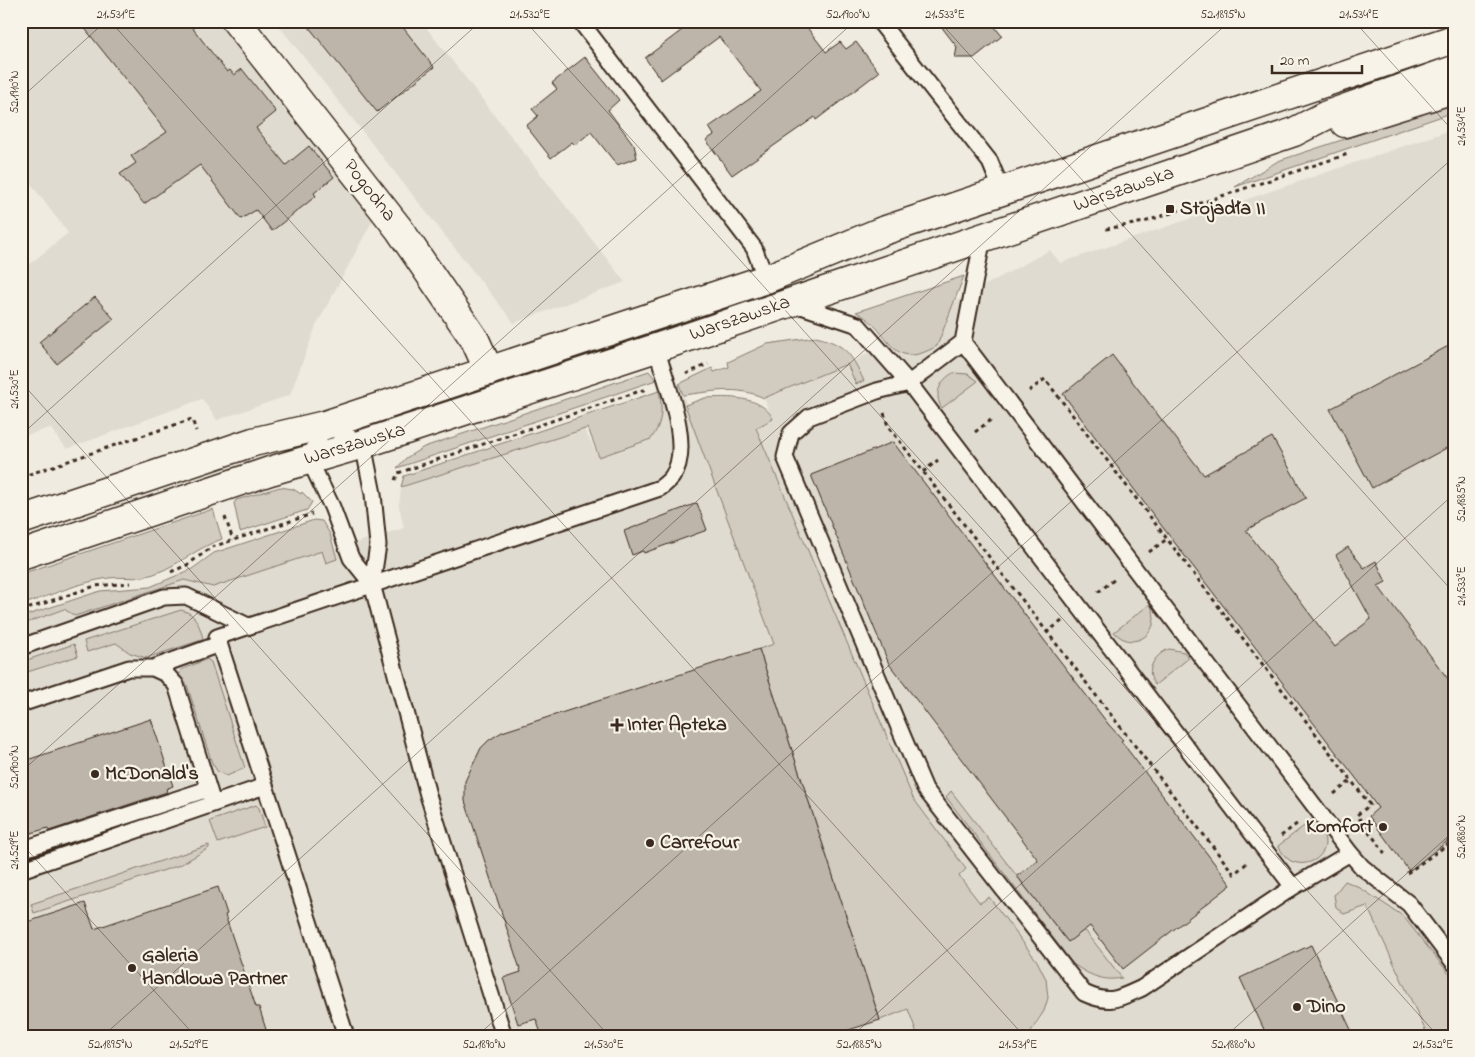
<svg xmlns="http://www.w3.org/2000/svg" width="1475" height="1057" font-family="'Indie Flower',sans-serif">
<rect width="100%" height="100%" fill="#efebe0"/>
<filter id="ink" filterUnits="userSpaceOnUse"><feTurbulence type="fractalNoise" baseFrequency=".02" numOctaves="2"/><feDisplacementMap in="SourceGraphic" scale="10" xChannelSelector="R" yChannelSelector="G"/><feConvolveMatrix kernelMatrix="1 2 1 2 8 2 1 2 1" color-interpolation-filters="sRGB"/></filter>
<g filter="url(#ink)">
<!-- built -->
<path fill="#e0dbd0" d="M21 21H229L374 218 316 326 290 395 217 420 202 399 67 449 50 428 21 437V271L68 233 21 171Z
M275 21H421L625 282 514 323Z
M1454 129V1036H1028L1042 1017 989 898 980 904 958 876 966 869 913 798 756 428 772 419 764 398 854 361 956 301 1050 250 1060 263Z
M679 384 774 644 759 649 880 1019 908 1009 918 1036H21V625L65 609 147 591 184 580 213 587 322 551 337 559 335 549 404 528 399 506 401 487 584 429 599 457 660 398 659 391Z"/>
<!-- green -->
<path fill="#d1cbc0" stroke="#867a6f" d="M1454 103V112L1235 187 1278 161Z
M964 276 937 346C888 374 892 329 856 312Z
M816 337C846 344 852 355 864 381L856 384 847 364 764 398C736 385 712 392 683 395L679 384 712 368 714 372 729 367 728 362 767 344Z
M649 371 656 380 397 468 406 458 424 447Z
M953 373 968 374 978 381 942 408C933 395 940 380 953 373Z
M659 391C663 409 662 424 651 439L599 457 588 428 401 487 404 476Z
M705 398C727 397 762 395 773 419L756 428 913 798 966 869 959 876 980 903 989 897 1037 961 1046 979 1048 998 1044 1011 1028 1036H918L908 1009 880 1020 759 649 774 644 685 405Z
M280 487 293 489 301 494 302 492 312 502 307 510 240 532 234 503 236 500Z
M213 509 222 539C195 548 173 571 143 577 132 579 120 576 109 578 79 582 50 596 21 605V574Z
M314 520 322 521 330 534 337 559 326 563 322 551 213 587 184 580 75 616 64 609 21 625V617L100 591 150 587 192 569 214 553Z
M1150 604C1165 631 1134 654 1114 632Z
M181 610C196 613 199 625 203 638L202 640 146 658 130 653 116 643 87 652 84 641Z
M74 644 78 656 21 674V662Z
M1169 649 1184 652 1189 658 1155 685C1144 671 1154 655 1169 649Z
M207 659 211 662 245 768 227 776 218 772 212 763 187 685 179 676 181 670Z
M951 791 1068 942 1084 929 1122 978C1103 982 1089 975 1073 964L946 797Z
M256 805 259 808 265 827 218 843 210 821Z
M1313 819C1317 824 1323 829 1324 836 1330 856 1308 869 1291 861 1285 858 1282 852 1278 846Z
M209 845V848L180 865 34 913 31 904Z
M1345 881 1357 886 1403 916 1454 980V1030L1445 1036H1428L1367 906 1344 914 1336 907 1334 895Z"/>
<!-- building -->
<path fill="#bdb5aa" stroke="#3b2a1e" d="M79 21H187L227 72 230 70 234 75 242 69 276 112 256 128 286 165 309 146 334 177 314 193 316 196 272 231 256 210 241 219 200 165 144 204 120 174 136 163 131 156 167 132Z
M304 21H398L434 67 377 112Z
M694 21H802L826 52 840 42 846 49 856 42 879 72 816 120 815 117 732 175 706 140 714 135 709 127 761 91 719 37 661 80 645 58Z
M937 21H990L1002 36 974 58H955L957 47Z
M585 57 619 100 608 110 634 145 637 158 617 165 591 132 575 145 572 142 551 158 526 126 538 116 532 109 557 89 552 83Z
M95 297 114 319 57 364 39 342Z
M1454 343V444L1372 488 1330 409Z
M1112 355 1204 475 1272 437 1306 498 1246 530 1335 647 1371 619 1336 555 1348 547 1364 568 1376 561 1386 582 1378 586 1454 687V836L1409 871 1369 816 1378 808 1362 786 1151 512 1063 394Z
M893 442 1109 725 1123 740 1121 741 1231 885 1123 969 1090 926 1068 942 1017 876 1038 860 889 664 811 475Z
M697 503 707 530 644 553 643 551 632 555 624 531Z
M759 649 880 1020 830 1036H542L536 1019 518 1024 503 978 521 972 465 801V781L481 748 489 740 502 732Z
M151 719 173 786 166 789 167 792 49 831 48 828 21 836V762Z
M218 887 227 914 225 915 256 1007H259L268 1036H21V924L85 903 94 929Z
M1311 945 1354 1036H1267L1240 978Z"/>
<g fill="none" stroke-linecap="round" stroke-linejoin="round">
<defs>
<path id="lane" d="M580 21 754 248 766 279
M879 21 990 162 1002 191
M983 237 963 342 1350 853 1362 867 1409 904 1454 963
M795 304 858 325 909 383 1293 887 1350 853
M963 342 909 383 877 391 809 417 791 433 785 457 925 789 1084 993C1110 1005 1118 999 1142 988L1293 887
M372 584 351 558 332 507 309 459 325 425 363 444 373 494 378 545 372 584 428 795 504 1036
M21 647 164 597 186 596 248 626
M153 668 166 674 176 685 211 797
M21 704 129 668H153L219 644
M21 850 208 789
M21 870 265 786
M346 1036 217 637 660 488C664 485 669 481 672 477 694 447 665 380 656 348"/>
<path id="street" d="M236 21 399 229 475 340 489 371"/>
<path id="secondary" d="M1345 123 1454 89"/>
<path id="primary" d="M21 520 253 442 325 425 766 279 880 232 1454 39
M21 555 270 471 363 444 656 348 1159 178 1294 132 1327 115 1454 70"/>
</defs>
<!-- lane casing -->
<use href="#lane" stroke="#3b2a1e" stroke-width="19"/>
<!-- street casing -->
<use href="#street" stroke="#3b2a1e" stroke-width="31"/>
<!-- secondary casing -->
<use href="#secondary" stroke="#3b2a1e" stroke-width="31"/>
<!-- primary casing -->
<use href="#primary" stroke="#3b2a1e" stroke-width="31"/>
<!-- path -->
<path stroke="#3b2a1e" stroke-width="3" stroke-dasharray="4 4" stroke-linecap="butt" d="M1106 229 1144 222 1348 154
M686 374 708 364
M1029 391 1045 379 1370 805 1357 815 1386 855
M884 413 888 426 1234 874 1247 863
M975 432 992 419
M923 472 938 460
M21 477 192 419 196 431
M395 480 398 473 646 389
M225 517 233 540
M1149 552 1167 539
M171 572 187 565 212 547 312 514
M1098 592 1115 579
M21 611 95 586 131 583
M1046 633 1062 621
M1334 794 1352 780
M1281 836 1298 823
M1407 873 1454 840"/>
<!-- lane -->
<use href="#lane" stroke="#f7f3e8" stroke-width="15"/>
<!-- street -->
<use href="#street" stroke="#f7f3e8" stroke-width="28"/>
<!-- secondary -->
<use href="#secondary" stroke="#f7f3e8" stroke-width="28"/>
<!-- primary -->
<use href="#primary" stroke="#f7f3e8" stroke-width="28"/>
</g>
</g>
<!-- ticks -->
<path fill="none" stroke="#3b2a1e" stroke-width="1" stroke-opacity="0.45" d="M110 21 1024 1036M525 21 1438 1036M939 21 1454 593M1354 21 1454 132M21 98 106 21M21 382 609 1036M21 435 481 21M21 772 855 21M21 843 195 1036M103 1036 1230 21M477 1036 1454 157M852 1036 1454 494M1226 1036 1454 831"/>
<!-- markers -->
<g fill="#3b2a1e" stroke="#f7f3e8" stroke-width="2">
<rect x="1165" y="204" width="10" height="10" rx="2.5"/>
<path d="M614.5 717.5h5v5h5v5h-5v5h-5v-5h-5v-5h5z"/>
<circle cx="95" cy="774" r="5"/>
<circle cx="1383" cy="827" r="5"/>
<circle cx="650" cy="843" r="5"/>
<circle cx="132" cy="968" r="5"/>
<circle cx="1297" cy="1007" r="5"/>
</g>
<g text-anchor="middle" dominant-baseline="central" stroke-width="4.5" stroke-linejoin="round" paint-order="stroke">
<!-- street labels -->
<g font-size="20" fill="#3b2a1e" stroke="#f7f3e8">
<text transform="translate(1124 190) rotate(-19)">Warszawska</text>
<text transform="translate(369 191) rotate(52)">Pogodna</text>
<text transform="translate(740 319) rotate(-19)">Warszawska</text>
<text transform="translate(355 445) rotate(-17)">Warszawska</text>
</g>
<!-- poi labels -->
<g font-size="20" font-weight="bold" fill="#3b2a1e" stroke="#f7f3e8" text-anchor="start">
<text x="1180" y="209">Stojadła II</text>
<text x="627" y="725">Inter Apteka</text>
<text x="105" y="774">McDonald's</text>
<text x="1373" y="827" text-anchor="end">Komfort</text>
<text x="660" y="843">Carrefour</text>
<text x="142" y="956">Galeria<tspan x="142" dy="23">Handlowa Partner</tspan></text>
<text x="1307" y="1007">Dino</text>
</g>
</g>
<!-- margin -->
<rect width="1475" height="1057" fill="none" stroke="#f7f3e8" stroke-width="55"/>
<!-- scale -->
<path d="M1272 65v8h90v-8" fill="none" stroke="#3b2a1e" stroke-width="2.5"/>
<text x="1280" y="65" font-size="15" fill="#3b2a1e" stroke="#f7f3e8" stroke-width="4" paint-order="stroke">20 m</text>
<rect x="28" y="28" width="1420" height="1002" fill="none" stroke="#3b2a1e" stroke-width="2"/>
<g font-size="12" text-anchor="middle" fill="#3b2a1e">
<text x="116" y="18">21.531°E</text>
<text x="530" y="18">21.532°E</text>
<text x="848" y="18">52.1900°N</text>
<text x="945" y="18">21.533°E</text>
<text x="1223" y="18">52.1895°N</text>
<text x="1359" y="18">21.534°E</text>
<text transform="translate(14 92) rotate(-90)" y="4">52.1910°N</text>
<text transform="translate(1461 126) rotate(-90)" y="4">21.534°E</text>
<text transform="translate(14 389) rotate(-90)" y="4">21.530°E</text>
<text transform="translate(1461 499) rotate(-90)" y="4">52.1885°N</text>
<text transform="translate(1461 586) rotate(-90)" y="4">21.533°E</text>
<text transform="translate(14 767) rotate(-90)" y="4">52.1900°N</text>
<text transform="translate(1461 837) rotate(-90)" y="4">52.1880°N</text>
<text transform="translate(14 850) rotate(-90)" y="4">21.529°E</text>
<text x="110" y="1048">52.1895°N</text>
<text x="189" y="1048">21.529°E</text>
<text x="484" y="1048">52.1890°N</text>
<text x="604" y="1048">21.530°E</text>
<text x="859" y="1048">52.1885°N</text>
<text x="1018" y="1048">21.531°E</text>
<text x="1233" y="1048">52.1880°N</text>
<text x="1433" y="1048">21.532°E</text>
</g>
</svg>
